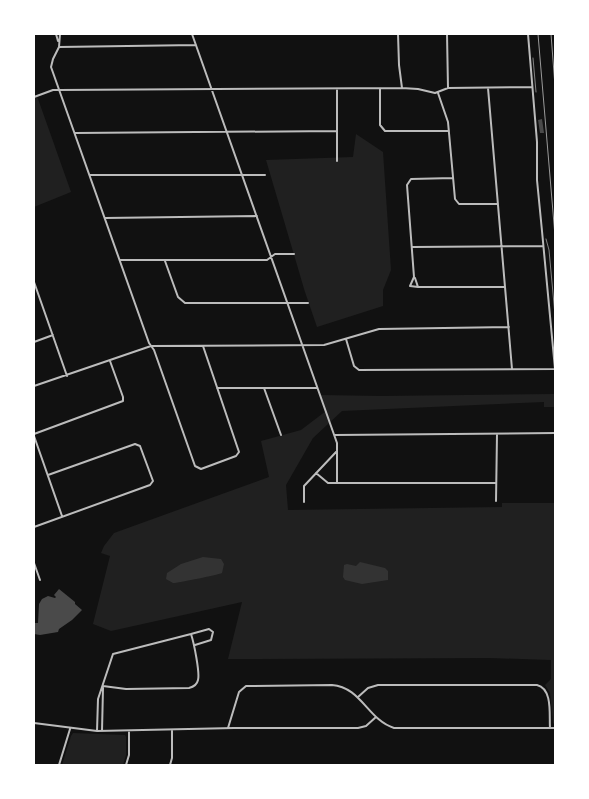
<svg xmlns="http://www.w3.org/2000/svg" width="589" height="799" font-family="Ubuntu,sans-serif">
<rect width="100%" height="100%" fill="#111"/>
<!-- green -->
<path fill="#202020" d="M37 96 71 192 34 207V98Z
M356 134 383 152 391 270 383 290V306L317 327 305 292 266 160 353 157Z
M554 394 555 407H544V402L342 411 313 438 286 485 288 510 502 507V503H555V725L553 723 550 693 545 685 551 679V660L490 658 228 659 242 602 111 631 93 624 110 556 101 553 104 546 114 533 269 477 261 441 301 430 326 411 320 395 381 396Z
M73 733 125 735 126 737V755L123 765H62L71 736Z"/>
<!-- water -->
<path fill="#333" d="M203 557 221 559 224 564 222 573C217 575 178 583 173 583 171 582 168 580 166 579L167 573 181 564Z
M360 562 385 568 388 571V580L362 584 345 580 343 577 344 565 347 564 356 566Z"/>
<!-- building -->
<path fill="#4a4a4a" d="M542 119 544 133H540L538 120Z
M59 589 75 602V604L82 610 72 620 59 629 58 632 40 635 34 634V623H38L39 604 42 599 48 596 55 598 56 597 54 595Z"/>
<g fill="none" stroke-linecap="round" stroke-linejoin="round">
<!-- path -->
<path stroke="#f5f5f5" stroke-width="0.5" d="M533 58 536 92
M546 239 549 250 555 315"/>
<!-- minor -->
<path stroke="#bcbcbc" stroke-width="2" d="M56 34 58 41
M60 34 59 47 53 59 51 67 149 343 154 350 195 466 201 469 236 456 239 452 203 346
M192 34 337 443V451L304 486V502
M398 34 399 65 402 88
M447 34 448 88
M528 34 537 142V180L542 231 555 369
M59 47 196 45
M488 88 512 369
M337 89V161
M380 89V125L385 131H449
M438 93 448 122 455 199 459 204H498
M34 97 53 90H59L402 88 418 89 435 93 448 88 532 87
M75 133 337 131
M90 175H265
M453 178 411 179 407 185 414 277 410 286 418 287H505
M105 218 257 216
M413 247 543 246
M120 260H267L275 254H294
M165 261 178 297 185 303H308
M415 278 418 287
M34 282 67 376
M346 339 354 366 359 370 555 369
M34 342 53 335
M34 386 151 346 324 345 379 329 509 327
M217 388H317
M264 388 281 435
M34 434 123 401V397L110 361
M335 435 555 433
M34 436 62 516
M337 451V483
M316 473 328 483H496
M496 501 497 434
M34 527 150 485 153 481 140 446 135 444 48 475
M34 563 40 580
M191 634 209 629 213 632 211 640 195 645
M358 697 368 688 378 685H537C553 689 549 715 550 728
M34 723 97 731 234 728H358L366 726 376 717
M228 728 239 692 246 686 332 685C361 687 368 720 394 728H555
M97 731 98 699 113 654 191 634C194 643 200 673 198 680 197 685 193 687 189 688L126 689 103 686
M102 731 103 688
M59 765 70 729
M126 765 129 755V731
M170 765 172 758V730"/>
<!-- rail -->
<path stroke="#9a9a9a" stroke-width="1" d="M538 34 555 236
M551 34 555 86"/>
</g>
<!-- border -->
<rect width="589" height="799" fill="none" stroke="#ffffff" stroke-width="70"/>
</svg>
